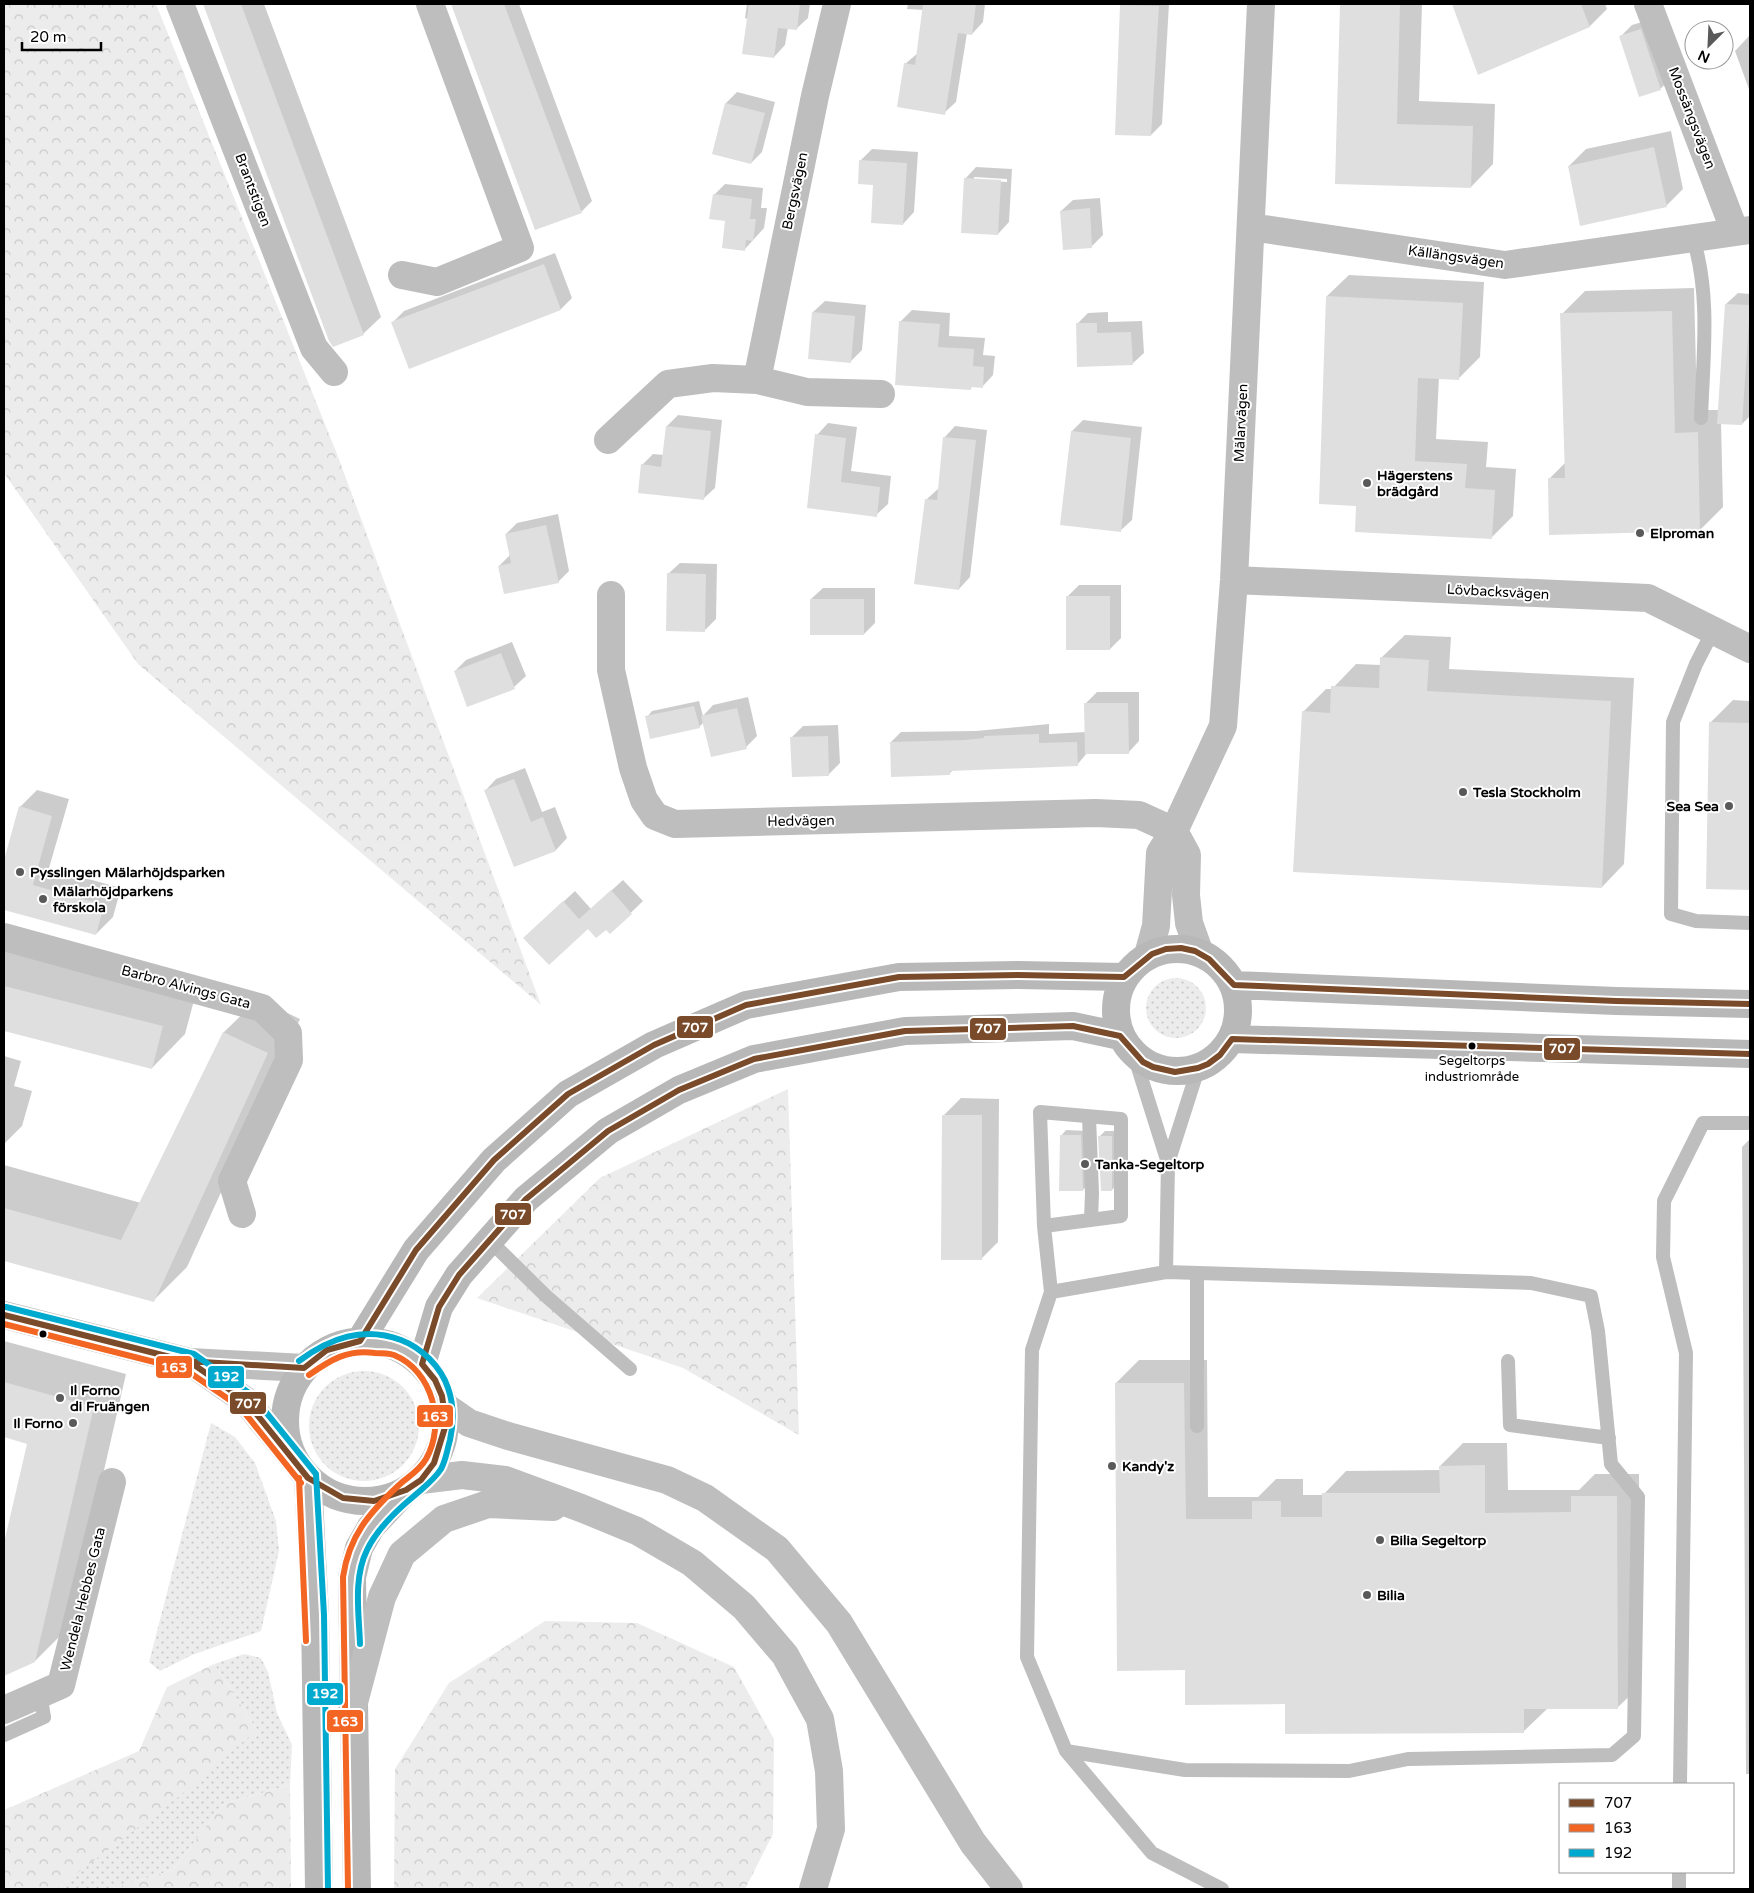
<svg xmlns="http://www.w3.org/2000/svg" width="1754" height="1893" font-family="'Varela Round',sans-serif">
<defs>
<pattern id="grass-dots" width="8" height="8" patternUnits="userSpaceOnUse" patternTransform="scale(1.25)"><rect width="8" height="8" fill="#ececec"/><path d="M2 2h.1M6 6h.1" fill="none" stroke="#c9c9c9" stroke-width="1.8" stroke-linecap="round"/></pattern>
<pattern id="forest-crowns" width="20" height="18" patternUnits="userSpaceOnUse" patternTransform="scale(1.25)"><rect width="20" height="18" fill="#ececec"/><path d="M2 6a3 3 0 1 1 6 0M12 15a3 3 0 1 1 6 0" fill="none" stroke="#c9c9c9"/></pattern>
</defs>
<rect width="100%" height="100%" fill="#fff"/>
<!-- grass -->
<path fill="url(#grass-dots)" d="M1146 1008a30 30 0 1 1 60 0a30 30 0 1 1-60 0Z
M309 1426a55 55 0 1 1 110 0a55 55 0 1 1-110 0Z
M211 1423 235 1437 255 1463 276 1521 279 1551 261 1631 192 1655 160 1671 149 1662Z
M244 1654 261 1658 268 1672 277 1713 292 1745 290 1785 223 1804 173 1870 110 1889H56L257 1730 214 1664Z"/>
<!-- forest -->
<path fill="url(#forest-crowns)" d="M4 4H156L337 454 541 1005 138 664 4 473Z
M788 1089 799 1435 683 1368 477 1298 600 1178Z
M545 1621 637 1623 734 1667 774 1739 773 1834 745 1889H394L395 1769 449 1683Z
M214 1664 257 1730 177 1798 56 1889H4V1810L139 1751 167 1687Z
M290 1785 291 1889H110L173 1870 223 1804Z"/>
<!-- shadow -->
<path fill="#0003" fill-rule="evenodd" d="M205 4H264L381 317 363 334 330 341Z
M453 4H519L592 201 581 212 536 229Z
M747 4H810L808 18 796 29 788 28 785 45 774 57 748 19 745 18Z
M908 4H985L983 22 972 34 967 33 956 102 944 113 905 64 918 53 924 10 907 9Z
M1122 4H1169L1162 124 1151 135Z
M1342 4H1422L1419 101 1495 104 1493 164 1471 187 1336 182Z
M1453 4H1605L1607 9 1590 26 1479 73Z
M1652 19 1672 78 1660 89 1620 37 1632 25Z
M1750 35V92L1735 51Z
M737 92 775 102 762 152 751 163 726 103Z
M1671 131 1683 189 1666 206 1569 166 1586 149Z
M872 149 918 152 914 212 903 224 860 161Z
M976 167 1012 169 1009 222 998 234 965 179ZM974 177 1007 179V182L974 180Z
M725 184 763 188 761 208H767L764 228 745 249 714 195Z
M1100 198 1103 235 1092 246 1061 211 1073 200Z
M555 253 572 298 561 309 393 322 404 311Z
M1349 275 1484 282 1480 357 1459 378 1439 377 1436 439 1488 442 1486 467 1516 469 1513 516 1491 538 1357 505 1327 296Z
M1694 288 1697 410H1719L1726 304 1738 293 1750 294V416L1742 424 1721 423 1723 507 1700 530 1549 479 1566 462 1562 314 1585 291Z
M825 301 866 305 862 350 851 361 813 312Z
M912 310 950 313 949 336 985 338 983 355 995 356 993 375 982 387 973 386 971 388 900 322Z
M1108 312V322L1142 321 1144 353 1132 364 1077 324 1088 313Z
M678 415 722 420 715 488 703 499 642 465 653 454 664 455 667 426Z
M1083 420 1142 427 1132 520 1120 531 1072 431Z
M828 423 857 427 851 471 891 476 888 504 876 515 808 507 817 435Z
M955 426 987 430 970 577 959 589 927 499 939 488 944 438Z
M558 514 569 571 558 582 499 566 510 555 506 534 517 523Z
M680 563 717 564 716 619 704 631 668 574Z
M1079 585H1121V638L1110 649 1068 596Z
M823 588H875V623L864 634 811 599Z
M1405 635 1451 637 1449 669 1634 678 1624 864 1602 887 1303 712 1326 689H1332L1356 664 1381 665 1382 657Z
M512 642 526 676 514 687 455 671 466 660Z
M1097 692H1139V741L1128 753H1087L1077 765 953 770 949 774 891 742 901 732 976 731 1049 724V734L1086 732 1085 704Z
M748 697 757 736 746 747 704 722 699 727 647 717 652 711 699 701 703 716 713 705Z
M1733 700 1750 701V889L1707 888 1710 723Z
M838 725 840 763 829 774 791 738 803 726Z
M525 768 542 812 555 807 567 838 556 850 514 866 485 791 496 779Z
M37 790 69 799 49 868 121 888 113 917 96 934 4 909V864L20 807Z
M623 880 643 901 610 933 606 928 536 927 575 891 591 909Z
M4 945 196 993 185 1034 152 1068 4 1030Z
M258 999 300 1019 187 1267 154 1300 4 1260V1165L141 1203 224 1032Z
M4 1056 21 1061 14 1086 32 1091 22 1126 4 1144Z
M961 1098 999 1099 998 1242 981 1259 944 1115Z
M1066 1130 1086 1131 1088 1184 1083 1190 1061 1136Z
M1105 1131H1117V1184L1112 1190 1100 1136Z
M1750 1139V1774H1746L1742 1147Z
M4 1341 126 1374 68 1628 35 1661 4 1675V1549L28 1443 4 1436Z
M1139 1360H1207L1208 1497H1258L1276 1479H1303V1495H1323L1346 1471 1441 1470 1440 1466 1463 1443H1507L1508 1490H1579L1595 1474H1639L1641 1685 1618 1707 1547 1709 1524 1731 1186 1669 1116 1383Z"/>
<!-- building -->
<path fill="#dfdfdf" d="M203 4H241L364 335 333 347 329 341Z
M451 4H504L582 213 535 230Z
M749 4H800L797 30 778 28 774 58 742 54Z
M923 4H976L972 35 958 33 945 115 897 107 904 63 915 65Z
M1340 4H1400L1397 124 1473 126 1471 188 1335 184Z
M1452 4H1581L1590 27 1478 75Z
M1120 5 1159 6 1151 136 1115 135Z
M1641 29 1661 90 1639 97 1619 36Z
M725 103 765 113 751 164 712 154Z
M1654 147 1667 207 1580 226 1568 166Z
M859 160 907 163 903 225 871 223 873 185 858 184Z
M964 178 1001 180 998 235 961 233Z
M713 194 752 199 750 219H756L753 241 746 240 745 251 722 248 725 221 709 219Z
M1090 208 1092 248 1063 250 1060 211Z
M544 264 561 310 409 369 391 322Z
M1326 296 1463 303 1459 380 1418 378 1415 461 1467 464 1465 488 1495 490 1492 539 1355 532 1356 506 1319 504Z
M1725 304 1750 305 1742 425 1717 424Z
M1672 311 1675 433 1698 432 1700 531 1549 535 1548 478H1565L1560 313Z
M812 312 855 316 851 363 808 359Z
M899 321 940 324 938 347 974 349 973 366 984 367 983 388 971 387V390L895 385Z
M1076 323H1097V333L1131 332 1133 365 1077 367Z
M666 426 711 431 704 500 638 493 641 464 661 467Z
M1071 431 1131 438 1121 532 1060 525Z
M815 434 846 438 841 482 880 487 877 517 807 508Z
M943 437 976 440 959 590 914 584 925 499 937 500Z
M546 525 559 583 504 594 498 566 511 563 505 534Z
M667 573 706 574 705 632 666 631Z
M1066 596H1110V650H1066Z
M810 599H864V635H810Z
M501 653 515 689 467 707 454 671Z
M1380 657 1429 660 1427 691 1611 701 1602 888 1293 872 1302 711 1330 713 1331 686 1379 688Z
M1084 703H1128L1129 754H1085Z
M694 706 700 728 650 739 645 716Z
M737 708 747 749 711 757 701 716Z
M1709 722 1750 723V890L1706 889Z
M1039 734V743L1077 742 1078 766 950 771V775L891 777 890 742 965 740 984 738V736Z
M828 736 829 776 792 777 790 737Z
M514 779 531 822 543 817 556 851 514 867 484 790Z
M19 806 52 816 33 885 104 905 96 935 4 910V860Z
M611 890 632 914 610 934 606 930 596 938 588 929 549 965 523 938 563 901 579 919Z
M4 986 163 1026 152 1069 4 1031Z
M223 1032 268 1053 154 1302 4 1261V1208L121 1240Z
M942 1115H982V1260H941Z
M1060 1135H1081L1083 1191H1059Z
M1098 1136H1112V1191H1101Z
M4 1382 94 1407 35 1662 4 1676V1543L27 1444 4 1437Z
M1115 1383H1184L1186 1519H1252V1501H1281V1517H1322V1493H1440L1439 1466 1485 1465V1513L1571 1512V1496H1617L1618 1709H1524V1733L1285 1734V1704L1185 1705V1670L1117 1671Z"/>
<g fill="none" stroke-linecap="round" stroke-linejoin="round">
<!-- service -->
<path stroke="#bebebe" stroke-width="14" d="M1693 238C1711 296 1703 357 1701 418
M1713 631 1696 664 1673 722 1671 914 1696 921 1750 923
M1134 1055 1168 1163
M1198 1069 1168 1163 1166 1272 1051 1292 1032 1350 1027 1657 1066 1751 1152 1853 1222 1889
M1089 1117 1092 1193 1091 1220
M1044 1226 1121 1216V1119L1040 1112 1044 1226 1051 1292
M489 1240 546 1296 630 1369
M1197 1273V1426
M1508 1361 1510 1425 1609 1438
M4 1735 44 1717 40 1694
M1066 1751 1185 1770 1349 1771 1408 1759 1612 1755 1634 1736 1638 1497 1611 1464 1598 1331 1591 1296 1531 1283 1166 1272
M1680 1784 1686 1353 1663 1257 1664 1201 1703 1123H1750
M1679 1889V1872"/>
<!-- minor -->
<path stroke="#bebebe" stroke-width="28" d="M180 4 314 348 334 372
M1648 4 1735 232
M1251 227 1505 265 1750 230
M402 275 437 282 520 248 430 4
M757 380 807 392 881 394
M608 440 668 384 713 378 757 380 815 96 837 4
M1234 580 1648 598 1750 649
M611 595V670L633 768 644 800 655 816 675 824 1096 813 1139 815 1174 831
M1174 831 1187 855 1186 895 1189 923 1199 951
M4 937 262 1008 288 1033 289 1060 232 1181 242 1214
M1148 955 1156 926 1160 853 1174 831 1223 726 1234 580 1261 4
M4 1710 61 1685 112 1482"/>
<!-- tertiary -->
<path stroke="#bebebe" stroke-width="28" d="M4 1315 190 1362 304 1368
M190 1362 246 1401 295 1461"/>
<!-- secondary -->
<path stroke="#b8b8b8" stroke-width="28" d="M1116 1010a61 61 0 1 1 122 0a61 61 0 1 1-122 0Z
M1234 985 1616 1001 1750 1004
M1232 1039 1750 1054
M360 1341 416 1250 494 1160 568 1094 654 1045 746 1005 899 977 1018 975 1124 977
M285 1421a80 80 0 1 1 160 0a80 80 0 1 1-160 0Z
M422 1364 439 1307 459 1275 526 1199 608 1131 679 1090 754 1059 905 1031 1073 1026 1120 1036
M308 1478 315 1615 319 1889
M357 1889 352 1577 359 1548 371 1527 403 1493"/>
<!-- motorway -->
<path stroke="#bebebe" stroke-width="28" d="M443 1405 469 1423 508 1436 667 1480 705 1498 777 1549 839 1623 973 1843 1009 1889
M421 1480 462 1475 505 1480 581 1508 637 1531 692 1563 744 1607 785 1655 820 1719 829 1771 831 1829 813 1889
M352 1710 382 1597 402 1554 444 1519 488 1504 553 1507"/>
<defs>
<path id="bus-1" d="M4 1315 190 1362 246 1401 308 1478 343 1498 374 1501 406 1490 421 1480 434 1463 446 1424 442 1396 435 1380 422 1364 439 1307 459 1275 526 1199 608 1131 679 1090 754 1059 905 1031 1073 1026 1120 1036 1143 1062 1153 1067 1175 1072 1198 1068 1208 1064 1220 1055 1232 1039 1750 1054
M186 1361 304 1368 327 1350 360 1341 416 1250 494 1160 568 1094 654 1045 746 1005 899 977 1018 975 1124 977 1152 954 1166 949 1181 948 1195 951 1209 959 1234 985 1616 1001 1750 1004"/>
<path id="bus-2" d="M4 1324 186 1370 240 1407 301 1483
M309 1375C330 1360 348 1349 375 1353 381 1353 388 1353 394 1355 433 1371 446 1424 426 1459 420 1470 408 1477 399 1485 369 1513 349 1536 343 1577L348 1889
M299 1478 306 1641"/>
<path id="bus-3" d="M6 1307 194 1354 252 1395 316 1474 324 1615 328 1889
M299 1361C330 1338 363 1326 401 1340 422 1348 441 1367 448 1388 454 1405 454 1422 450 1440 447 1450 446 1460 441 1469 434 1480 424 1487 414 1496 397 1510 377 1529 367 1550 353 1578 359 1614 360 1644"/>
</defs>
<!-- bus-1 casing -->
<use href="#bus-1" stroke="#fff" stroke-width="10"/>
<!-- bus-2 casing -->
<use href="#bus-2" stroke="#fff" stroke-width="10"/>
<!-- bus-3 casing -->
<use href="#bus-3" stroke="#fff" stroke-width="10"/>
<!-- bus-1 -->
<use href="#bus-1" stroke="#7a4b2a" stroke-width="6"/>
<!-- bus-2 -->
<use href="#bus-2" stroke="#f26522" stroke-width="6"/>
<!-- bus-3 -->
<use href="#bus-3" stroke="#00a9ce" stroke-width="6"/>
</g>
<!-- markers -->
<g fill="#595959" stroke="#fff" stroke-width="2">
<circle cx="1367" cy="483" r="5"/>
<circle cx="1640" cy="533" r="5"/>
<circle cx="1463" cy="792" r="5"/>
<circle cx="1729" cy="806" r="5"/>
<circle cx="20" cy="872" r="5"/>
<circle cx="43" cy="899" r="5"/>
<circle cx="1085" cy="1164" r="5"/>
<circle cx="60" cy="1398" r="5"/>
<circle cx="73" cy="1423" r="5"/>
<circle cx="1112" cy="1466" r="5"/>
<circle cx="1380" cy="1540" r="5"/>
<circle cx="1367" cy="1595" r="5"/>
</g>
<g fill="#000" stroke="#fff" stroke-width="2">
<circle cx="1472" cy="1046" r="4.5"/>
<circle cx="43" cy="1334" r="4.5"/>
</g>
<g text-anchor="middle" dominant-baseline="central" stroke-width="4" stroke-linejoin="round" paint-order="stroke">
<!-- bus labels -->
<g font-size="13" fill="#000" stroke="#fff">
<text x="1472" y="1061">Segeltorps<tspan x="1472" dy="16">industriområde</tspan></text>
</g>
<!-- street labels -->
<g font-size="14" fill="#000" stroke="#fff">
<text transform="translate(1692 118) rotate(69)">Mossängsvägen</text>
<text transform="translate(253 190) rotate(69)">Brantstigen</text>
<text transform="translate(795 191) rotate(-78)">Bergsvägen</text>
<text transform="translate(1456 257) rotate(8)">Källängsvägen</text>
<text transform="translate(1241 423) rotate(-87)">Mälarvägen</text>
<text transform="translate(1498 592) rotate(3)">Lövbacksvägen</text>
<text transform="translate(801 821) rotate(-1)">Hedvägen</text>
<text transform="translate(186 987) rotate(15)">Barbro Alvings Gata</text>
<text transform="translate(83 1599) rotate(-76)">Wendela Hebbes Gata</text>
</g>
<!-- poi labels -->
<g font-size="14" font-weight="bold" fill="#000" stroke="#fff" text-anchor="start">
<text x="1377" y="475">Hägerstens<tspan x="1377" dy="16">brädgård</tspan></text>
<text x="1650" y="533">Elproman</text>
<text x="1473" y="792">Tesla Stockholm</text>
<text x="1719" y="806" text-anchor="end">Sea Sea</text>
<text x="30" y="872">Pysslingen Mälarhöjdsparken</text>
<text x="53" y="891">Mälarhöjdparkens<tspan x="53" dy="16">förskola</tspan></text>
<text x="1095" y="1164">Tanka-Segeltorp</text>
<text x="70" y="1390">Il Forno<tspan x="70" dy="16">di Fruängen</tspan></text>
<text x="63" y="1423" text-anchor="end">Il Forno</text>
<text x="1122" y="1466">Kandy'z</text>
<text x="1390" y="1540">Bilia Segeltorp</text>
<text x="1377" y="1595">Bilia</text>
</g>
</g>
<g stroke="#fff" stroke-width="2">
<rect x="676" y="1015" width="38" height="24" rx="5" fill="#7a4b2a"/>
<rect x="969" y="1017" width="38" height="24" rx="5" fill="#7a4b2a"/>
<rect x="1543" y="1037" width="38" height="24" rx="5" fill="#7a4b2a"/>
<rect x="494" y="1202" width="38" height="24" rx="5" fill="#7a4b2a"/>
<rect x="155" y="1355" width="38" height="24" rx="5" fill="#f26522"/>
<rect x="207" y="1365" width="38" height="24" rx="5" fill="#00a9ce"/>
<rect x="229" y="1391" width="38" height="24" rx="5" fill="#7a4b2a"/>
<rect x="416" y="1404" width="38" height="24" rx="5" fill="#f26522"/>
<rect x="306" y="1682" width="38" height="24" rx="5" fill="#00a9ce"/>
<rect x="326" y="1709" width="38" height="24" rx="5" fill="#f26522"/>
</g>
<g font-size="14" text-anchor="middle" font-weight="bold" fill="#fff">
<text x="695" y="1032">707</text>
<text x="988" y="1033">707</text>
<text x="1562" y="1053">707</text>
<text x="513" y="1219">707</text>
<text x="174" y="1372">163</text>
<text x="226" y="1381">192</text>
<text x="248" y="1408">707</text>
<text x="435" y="1421">163</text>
<text x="325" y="1698">192</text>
<text x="345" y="1726">163</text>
</g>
<!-- border -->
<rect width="1754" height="1893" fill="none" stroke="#000000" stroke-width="10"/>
<!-- legend -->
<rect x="1559" y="1783" width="175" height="90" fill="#ffffff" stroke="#999999"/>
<rect x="1569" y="1799" width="25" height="8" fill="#7a4b2a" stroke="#999999"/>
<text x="1604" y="1808" font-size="15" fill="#000000">707</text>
<rect x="1569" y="1824" width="25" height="8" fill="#f26522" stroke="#999999"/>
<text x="1604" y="1833" font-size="15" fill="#000000">163</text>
<rect x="1569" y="1849" width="25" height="8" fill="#00a9ce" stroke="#999999"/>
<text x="1604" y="1858" font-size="15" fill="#000000">192</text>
<!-- north arrow -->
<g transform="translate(1709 45) rotate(204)"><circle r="24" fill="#ffffff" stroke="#999999"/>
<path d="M0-4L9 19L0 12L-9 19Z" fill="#595959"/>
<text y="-8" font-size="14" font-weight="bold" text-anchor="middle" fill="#000000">N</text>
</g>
<!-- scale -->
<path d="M22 42v8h79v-8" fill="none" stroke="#000000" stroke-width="2.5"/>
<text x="30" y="42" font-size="15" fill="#000000" stroke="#ffffff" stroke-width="4" paint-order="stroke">20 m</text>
</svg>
